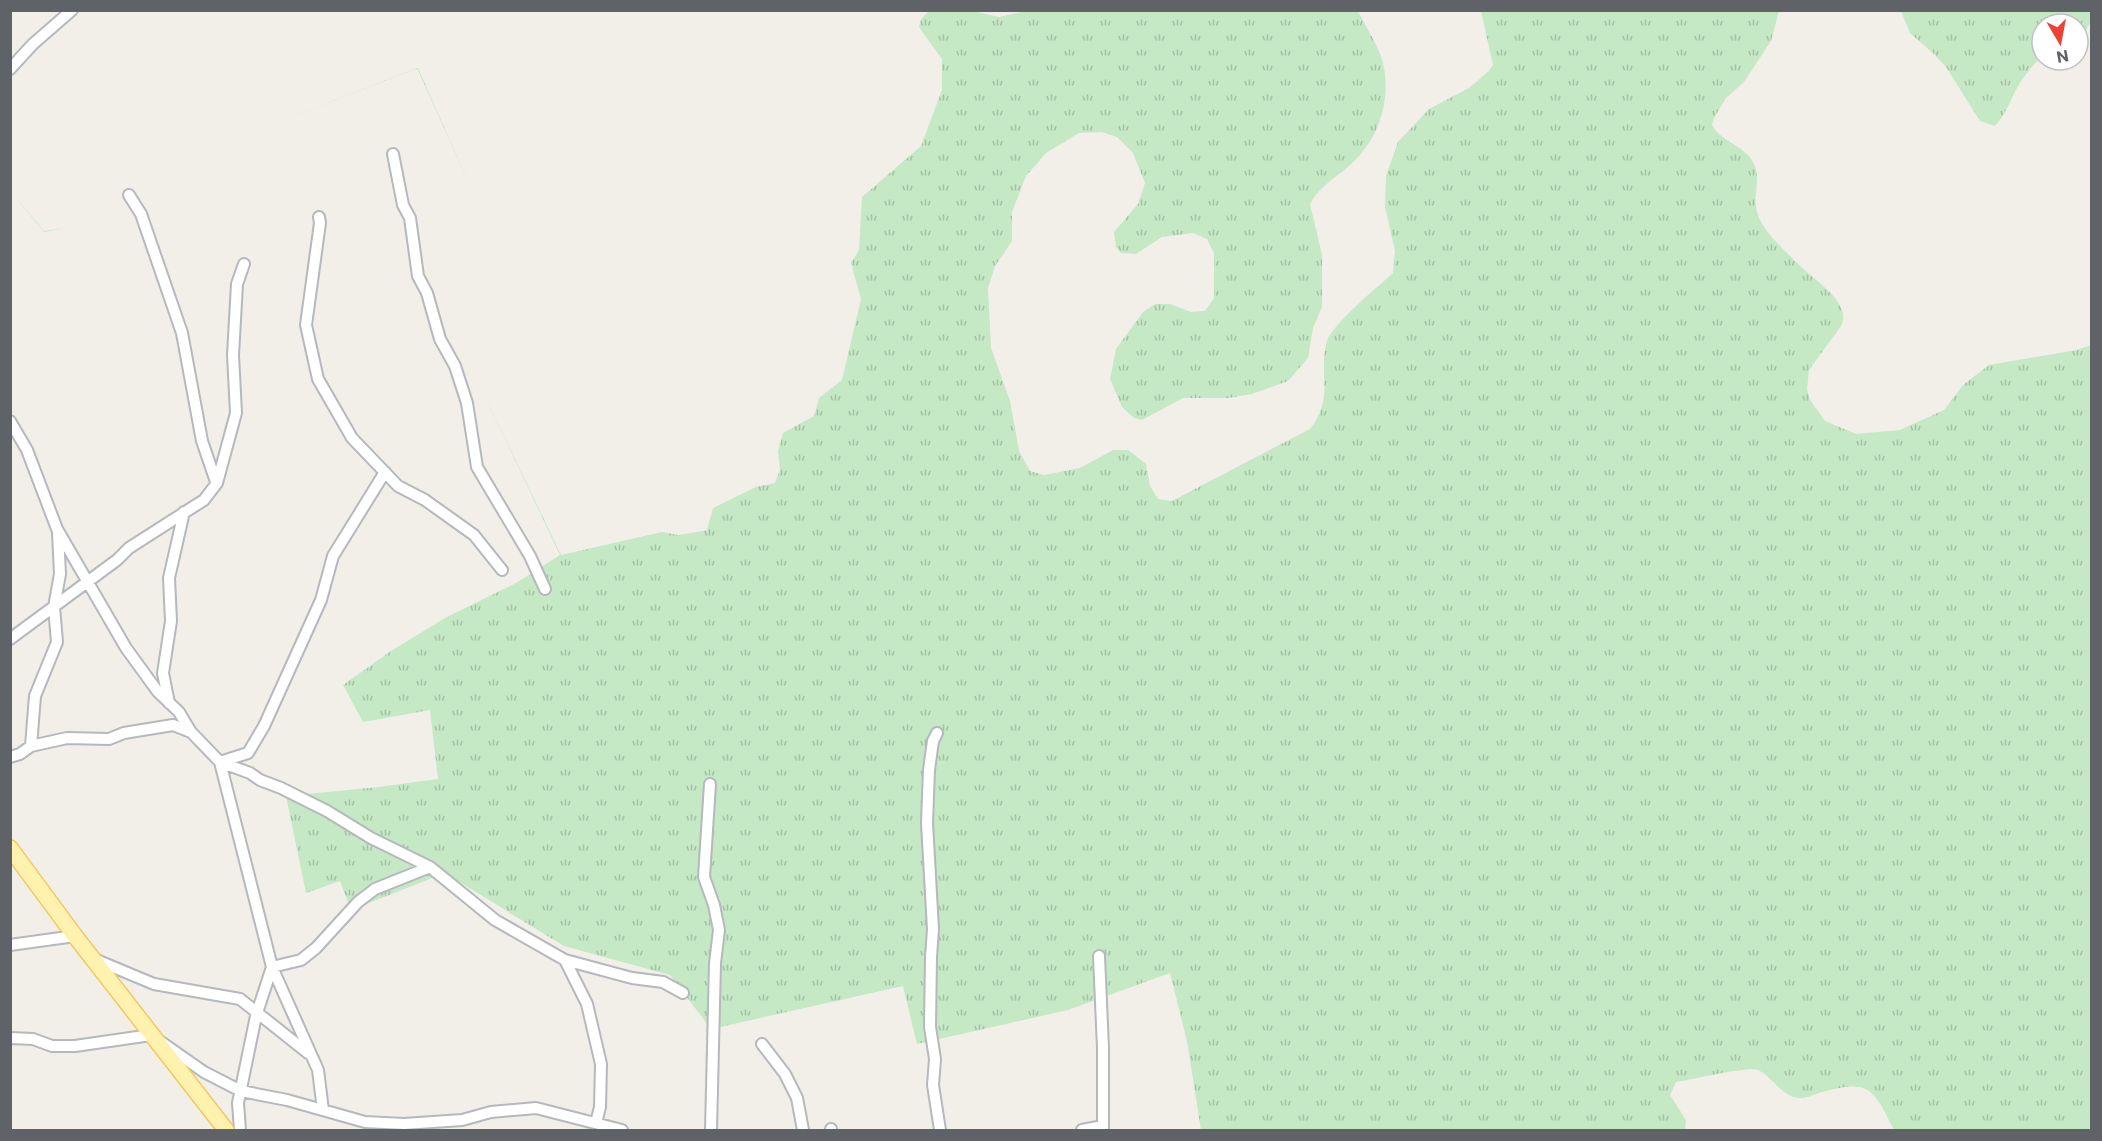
<svg xmlns="http://www.w3.org/2000/svg" width="2102" height="1141" font-family="Commissioner,sans-serif">
<defs>
<pattern id="grass-tufts" width="24" height="20" patternUnits="userSpaceOnUse" patternTransform="scale(1.5)"><rect width="24" height="20" fill="#c5e8c5"/><path d="M3 7l-1-3M5 7V3M7 7l1-3M15 17l-1-3M17 17v-4M19 17l1-3" fill="none" stroke="#a3c0a4"/></pattern>
</defs>
<rect width="100%" height="100%" fill="#f1efe8"/>
<!-- grass -->
<path fill="url(#grass-tufts)" d="M1030 10 1358 11C1365 25 1375 41 1381 56 1392 90 1383 130 1359 156 1343 175 1323 181 1310 204L1322 255V307L1313 328 1308 358 1288 381 1252 394 1229 398H1183L1142 420 1134 418 1122 407 1110 379 1116 349 1143 312 1155 304H1170L1191 312 1205 311 1214 298V253L1207 239 1193 233 1162 237 1136 254 1121 253 1116 247 1114 232 1138 204 1145 183 1133 153 1117 137 1102 132 1079 133 1046 153 1026 176 1012 212V241L995 266 988 288 991 348 1010 401 1019 451 1030 471 1044 475 1080 468 1113 450H1128L1146 464 1150 486 1158 499 1172 501 1310 429C1334 399 1319 377 1326 344 1331 324 1377 288 1393 273L1395 251 1385 207 1386 176 1398 142 1429 109 1469 88 1489 71 1493 65 1481 11H1779L1771 41 1744 82 1726 98 1714 118 1712 125C1721 142 1744 145 1753 162 1761 175 1754 193 1756 207 1759 230 1785 250 1800 266 1814 280 1853 303 1841 326L1809 370 1807 389 1810 400 1825 421 1856 434 1900 430 1944 410 1963 385 1989 365 2077 350 2091 345V1130H1894C1873 1088 1870 1079 1822 1092 1815 1094 1806 1099 1799 1098 1782 1097 1773 1077 1758 1070 1749 1066 1690 1080 1676 1082L1670 1095 1686 1120 1685 1130H1201L1187 1041 1170 973 1068 1010 917 1044 903 986 711 1029 670 975 564 946 445 873 351 910 340 881 306 893 286 796 379 787 438 779 430 710 363 722 343 685 391 651 445 618 516 583 560 555 478 382 517 348 528 260 524 239 472 190 417 68 258 130 65 228 44 232 10 191 44 231 65 228 258 130 418 68 472 190 524 239 528 260 517 348 478 382 561 555 662 532 678 535 703 531 707 530 713 508 756 487 775 483 780 470 778 451 783 433 814 416 819 398 842 380 861 299 851 263 859 250 862 197 921 146 942 90V59L919 27 921 19 929 11H973L999 17Z
M1901 11H2091V21L2086 30 2078 33V24H2042V56C2034 64 2026 73 2020 83 2010 99 2008 111 1995 126L1980 121 1946 67 1935 55 1910 33Z"/>
<g fill="none" stroke-linecap="round" stroke-linejoin="round">
<defs>
<path id="street" d="M10 69 33 44 72 10
M393 154 403 205 410 218 418 276 427 293 440 339 455 366 467 403 477 467 530 556 545 589
M129 195 141 214 182 333 202 441 216 482
M319 217 320 223 306 325 318 379 352 438 398 486 425 500 474 535 502 570
M10 421 27 450 57 529 126 648 158 692 179 712 191 732 220 762 248 753 264 726 321 600 333 556 385 472
M10 639 117 560 129 548 204 500 217 483 236 413 233 355 237 284 244 264
M169 703 163 673 171 621 169 578 184 512
M937 733 933 741 929 770 927 823 933 929 931 957 930 1027 935 1059 933 1085 940 1130
M31 746 35 696 57 642 54 607 60 574 58 533
M10 757 20 754 31 746 67 738 109 739 124 733 173 725 191 732
M220 762 250 773 260 780 281 788 327 811 371 838 430 867 495 920 565 960 632 978 663 982 683 993
M220 762 272 967 256 1016 238 1103 240 1130
M710 784 704 877 714 905 719 930 715 963 711 1130
M10 945 75 936
M1099 956 1103 1048V1130
M94 959 154 984 240 999 308 1053
M565 960 587 1004 601 1064 600 1107 596 1123
M10 1038 33 1039 52 1046H75L151 1035 204 1072 241 1091 287 1100 365 1122 404 1124 462 1120 491 1112 536 1108 622 1130
M762 1044 785 1074 797 1098 803 1130
M323 1110 318 1070 272 967 301 960 316 948 358 902 375 889 430 867
M831 1129V1130
M1082 1130 1103 1126"/>
<path id="primary" d="M10 848 75 936 226 1130"/>
</defs>
<!-- street casing -->
<use href="#street" stroke="#b5b8bc" stroke-width="14"/>
<!-- primary casing -->
<use href="#primary" stroke="#f2c960" stroke-width="18"/>
<!-- street -->
<use href="#street" stroke="#fff" stroke-width="10"/>
<!-- primary -->
<use href="#primary" stroke="#fff2af" stroke-width="15"/>
</g>
<!-- border -->
<rect width="2102" height="1141" fill="none" stroke="#5f6368" stroke-width="24"/>
<!-- north arrow -->
<g transform="translate(2060 42) rotate(170)"><circle r="28" fill="#ffffff" stroke="#bfc1c3" stroke-width="1.5"/>
<path d="M0-4.5L10 22L0 15L-10 22Z" fill="#ea4335"/>
<text y="-9" font-size="16" font-weight="bold" text-anchor="middle" fill="#5f6368">N</text>
</g>
</svg>
